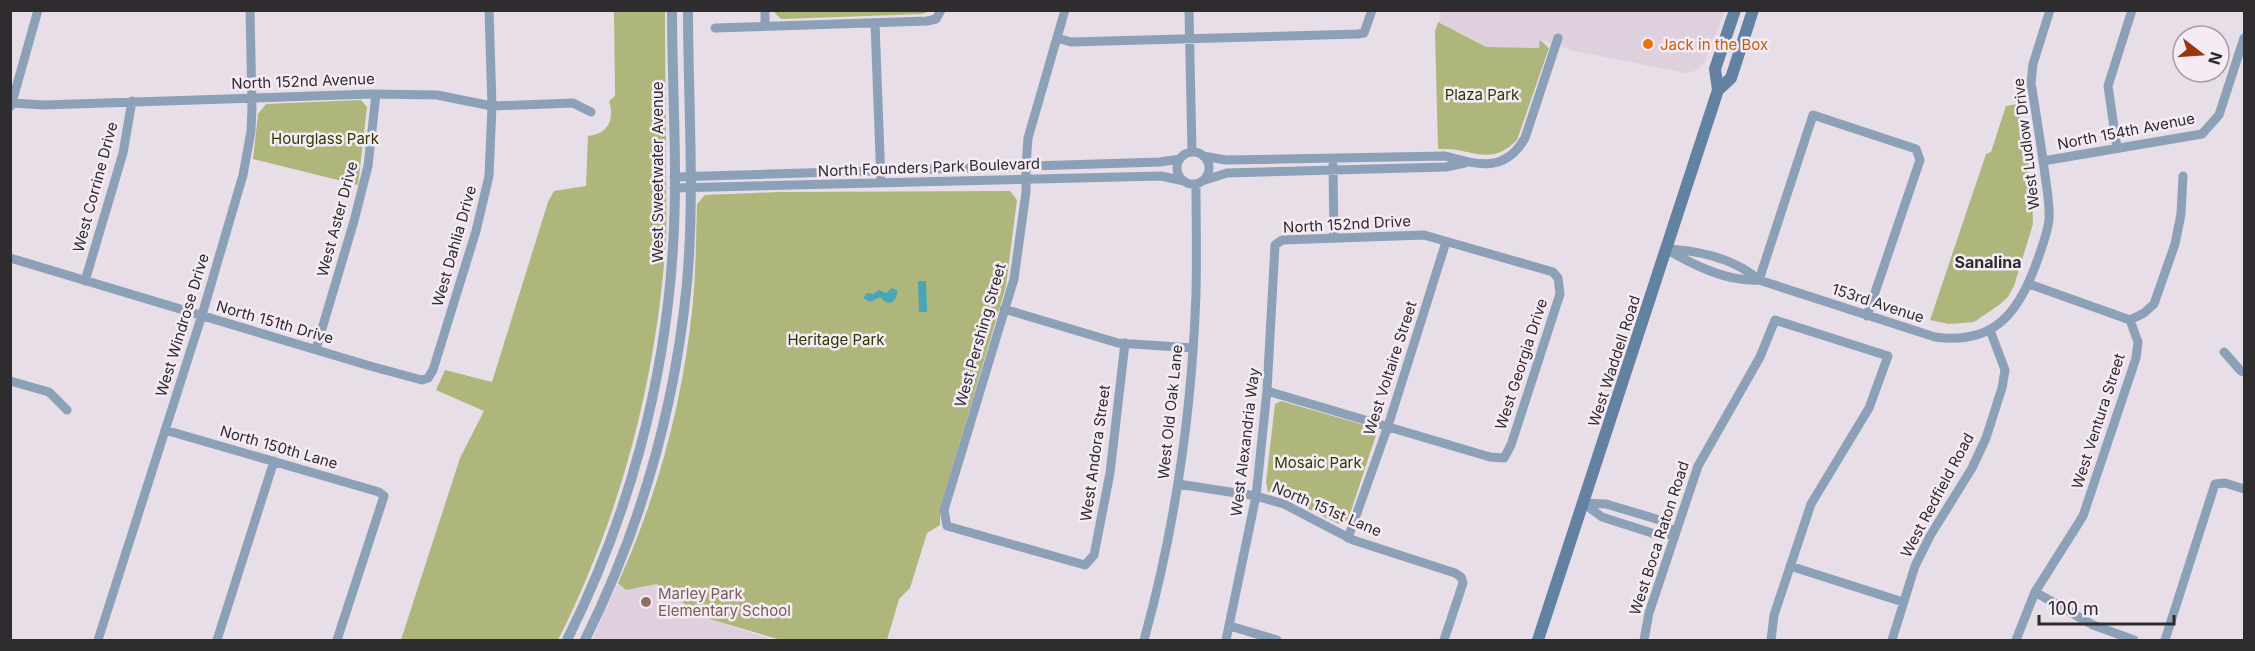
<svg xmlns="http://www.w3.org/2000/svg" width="2255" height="651" font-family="Inter,sans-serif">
<rect width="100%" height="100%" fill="#e8dee7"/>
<!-- built -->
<path fill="#dfd0de" d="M1442 10 1725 11 1704 64 1695 71 1685 73 1574 51 1540 40V48L1486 47 1438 22Z
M618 583 626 590 658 584 703 617 773 640H592Z"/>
<!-- green -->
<path fill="#aeb67c" d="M614 11H665C665 64 666 117 666 170 666 193 667 216 666 238 657 378 621 515 558 640H401L460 458 484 411 436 390 445 370 492 382 548 202 554 191 586 186 588 136C608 134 615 120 609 101L615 96Z
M773 11V10L931 11 922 14 781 19Z
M1438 22 1486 47 1539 48 1540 40 1549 48 1517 140C1498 159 1486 156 1462 151 1455 149 1446 149 1438 149L1435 32Z
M361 100 367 107 358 185 253 159 258 114 266 104Z
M2018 104 2027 153 2032 195 2033 224 2014 286 2008 297 1999 305 1974 322 1949 324 1930 320 1986 154 1991 152 2006 106Z
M1010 191 1017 200 1006 286 940 509V525L927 533 910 588 899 599 887 640H781L703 617 657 584 626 590 618 583C658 495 684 398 693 301 696 269 696 236 697 204L705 195 778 192Z
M1281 401 1371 427 1376 435 1348 520 1339 524 1282 496 1268 492 1266 482 1275 404Z"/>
<!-- water -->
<path fill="#49a5b7" d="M918 281H926L927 312H919Z
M892 288 897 290C898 295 894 306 886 302 884 301 882 299 880 297L870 302 863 298 867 293 874 294 879 290 886 293Z"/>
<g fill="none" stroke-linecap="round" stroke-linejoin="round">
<!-- minor -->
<path stroke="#8ca1b8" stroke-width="9" d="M1065 10 1028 138 1026 166V192L1014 279 944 510 947 526 1085 565 1094 555 1110 473 1125 343
M1189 10 1192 152
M875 23 881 183
M765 26V10
M715 28 927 21 936 19 941 10
M1057 38 1071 42 1358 34 1364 33 1372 10
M12 103 44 105 372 94 437 95 492 106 573 103 591 112
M11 106 38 10
M2117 148 2108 86 2132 10
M1177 168a16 16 0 1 1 32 0a16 16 0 1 1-32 0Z
M1203 156 1226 160 1445 156C1478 165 1505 173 1525 138L1558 38
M2043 161 2202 134 2219 115 2244 38
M1333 165 1334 238
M674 177 1160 162 1180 159
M1202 181 1227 173 1446 167 1465 163
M674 188 1161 176 1184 181
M1666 249C1693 265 1727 282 1759 280L1935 337C1993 345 2018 314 2036 264 2041 250 2047 235 2049 220 2050 205 2047 189 2045 175 2041 144 2036 114 2031 83L2033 64 2050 10
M1669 249C1700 251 1735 259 1759 280
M10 258 370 366 422 380 428 378 433 370 476 231 489 176 492 106 489 10
M1759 280 1813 115 1916 149 1920 160 1867 316
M85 281 123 153 132 101
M2029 284 2130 320
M1004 309 1118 343 1193 348
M316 349 354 221 368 166 376 94
M2224 352 2241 371 2244 372
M10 381 49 392 67 410
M165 430 379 492 384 496 337 640
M1178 484 1256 496 1284 504 1353 540 1455 573 1461 577 1463 583 1444 640
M1583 503 1606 504 1663 521 1675 534
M1583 503 1602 517 1658 535 1675 534
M1348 538 1388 426 1446 242
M1790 566 1903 602
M2035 592 2093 625 2134 640
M1230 626 1277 640
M98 640 202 315 243 175 251 131 252 107 250 10
M217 640 274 461
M1144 640C1175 528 1192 411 1196 293 1197 257 1196 220 1196 184
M1226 640 1256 496 1267 391 1275 245 1282 240 1424 235 1553 272 1558 278 1560 294 1511 445 1504 458 1490 457 1267 391
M1644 640 1649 613 1698 466 1760 357 1775 320 1888 356 1869 408 1811 504 1774 615 1771 640
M1892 640 1915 566 1930 536 1972 468 1986 438 2002 388 2005 370 1990 330
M2016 640 2035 592 2083 516 2136 358 2138 342 2130 320 2144 313 2154 304 2175 244 2181 214 2183 176
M2165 640 2215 484 2225 483 2244 489"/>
<!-- tertiary -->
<path stroke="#8ca1b8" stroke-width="10" d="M567 640C628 518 665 384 673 247 678 169 672 89 672 10
M585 640C640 529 675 408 687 283 695 193 688 101 688 10"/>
<!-- secondary -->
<path stroke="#6382a2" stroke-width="12" d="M1718 90 1715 69 1735 10
M1538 640 1718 90 1731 78 1753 10"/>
</g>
<!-- markers -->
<circle fill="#e8710a" stroke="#f5ebf4" stroke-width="2" cx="1648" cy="44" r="6"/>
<circle fill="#8d6e63" stroke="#f5ebf4" stroke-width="2" cx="646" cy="602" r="6"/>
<g text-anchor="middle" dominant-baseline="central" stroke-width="5" stroke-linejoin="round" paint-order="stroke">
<!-- food labels -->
<g font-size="15" fill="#c56008" stroke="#f5ebf4" text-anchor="start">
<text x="1660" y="44">Jack in the Box</text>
</g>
<!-- street labels -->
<g font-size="15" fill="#2f2c2f" stroke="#f5ebf4">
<text transform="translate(303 81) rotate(-2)">North 152nd Avenue</text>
<text transform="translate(2126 131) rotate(-11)">North 154th Avenue</text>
<text transform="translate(2026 144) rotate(-97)">West Ludlow Drive</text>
<text transform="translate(929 167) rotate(-2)">North Founders Park Boulevard</text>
<text transform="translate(657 172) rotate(-90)">West Sweetwater Avenue</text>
<text transform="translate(95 187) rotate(-75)">West Corrine Drive</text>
<text transform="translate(337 219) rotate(-75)">West Aster Drive</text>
<text transform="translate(1347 224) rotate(-3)">North 152nd Drive</text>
<text transform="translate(454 246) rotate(-74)">West Dahlia Drive</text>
<text transform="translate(1878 303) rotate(18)">153rd Avenue</text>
<text transform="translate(275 322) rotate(16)">North 151th Drive</text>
<text transform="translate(182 325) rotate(-73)">West Windrose Drive</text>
<text transform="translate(980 335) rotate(-74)">West Pershing Street</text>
<text transform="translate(1614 361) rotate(-72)">West Waddell Road</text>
<text transform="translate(1521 364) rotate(-72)">West Georgia Drive</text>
<text transform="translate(1390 368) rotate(-72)">West Voltaire Street</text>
<text transform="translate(1170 412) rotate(-84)">West Old Oak Lane</text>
<text transform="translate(2098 421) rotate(-72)">West Ventura Street</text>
<text transform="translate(1245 442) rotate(-83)">West Alexandria Way</text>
<text transform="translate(279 447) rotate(16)">North 150th Lane</text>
<text transform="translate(1095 453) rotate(-82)">West Andora Street</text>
<text transform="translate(1937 495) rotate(-62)">West Redfield Road</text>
<text transform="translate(1327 509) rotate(23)">North 151st Lane</text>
<text transform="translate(1659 538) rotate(-72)">West Boca Raton Road</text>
</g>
<!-- park labels -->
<g font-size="15" fill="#323701" stroke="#f5ebf4">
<text x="1482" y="94">Plaza Park</text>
<text x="325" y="138">Hourglass Park</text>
<text x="836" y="339">Heritage Park</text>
<text x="1318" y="462">Mosaic Park</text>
</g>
<!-- education labels -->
<g font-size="15" fill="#785e54" stroke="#f5ebf4" text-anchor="start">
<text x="658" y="593">Marley Park<tspan x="658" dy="17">Elementary School</tspan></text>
</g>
<!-- neighbourhood labels -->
<g font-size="16" font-weight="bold" fill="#2f2c2f" stroke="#f5ebf4">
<text x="1988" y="262">Sanalina</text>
</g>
</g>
<!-- border -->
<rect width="2255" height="651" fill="none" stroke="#2f2c2f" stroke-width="24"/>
<!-- north arrow -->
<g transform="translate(2201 54) rotate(107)"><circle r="28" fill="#f5ebf4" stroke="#a69fa5" stroke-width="1.5"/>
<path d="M0-4.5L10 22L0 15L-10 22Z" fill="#9b360a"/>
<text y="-9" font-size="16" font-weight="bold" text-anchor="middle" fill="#2f2c2f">N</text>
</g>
<!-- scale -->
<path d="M2039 615v9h135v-9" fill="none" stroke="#2f2c2f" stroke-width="3"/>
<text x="2048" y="615" font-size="18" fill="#2f2c2f" stroke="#f5ebf4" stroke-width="4.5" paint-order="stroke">100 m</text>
</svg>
